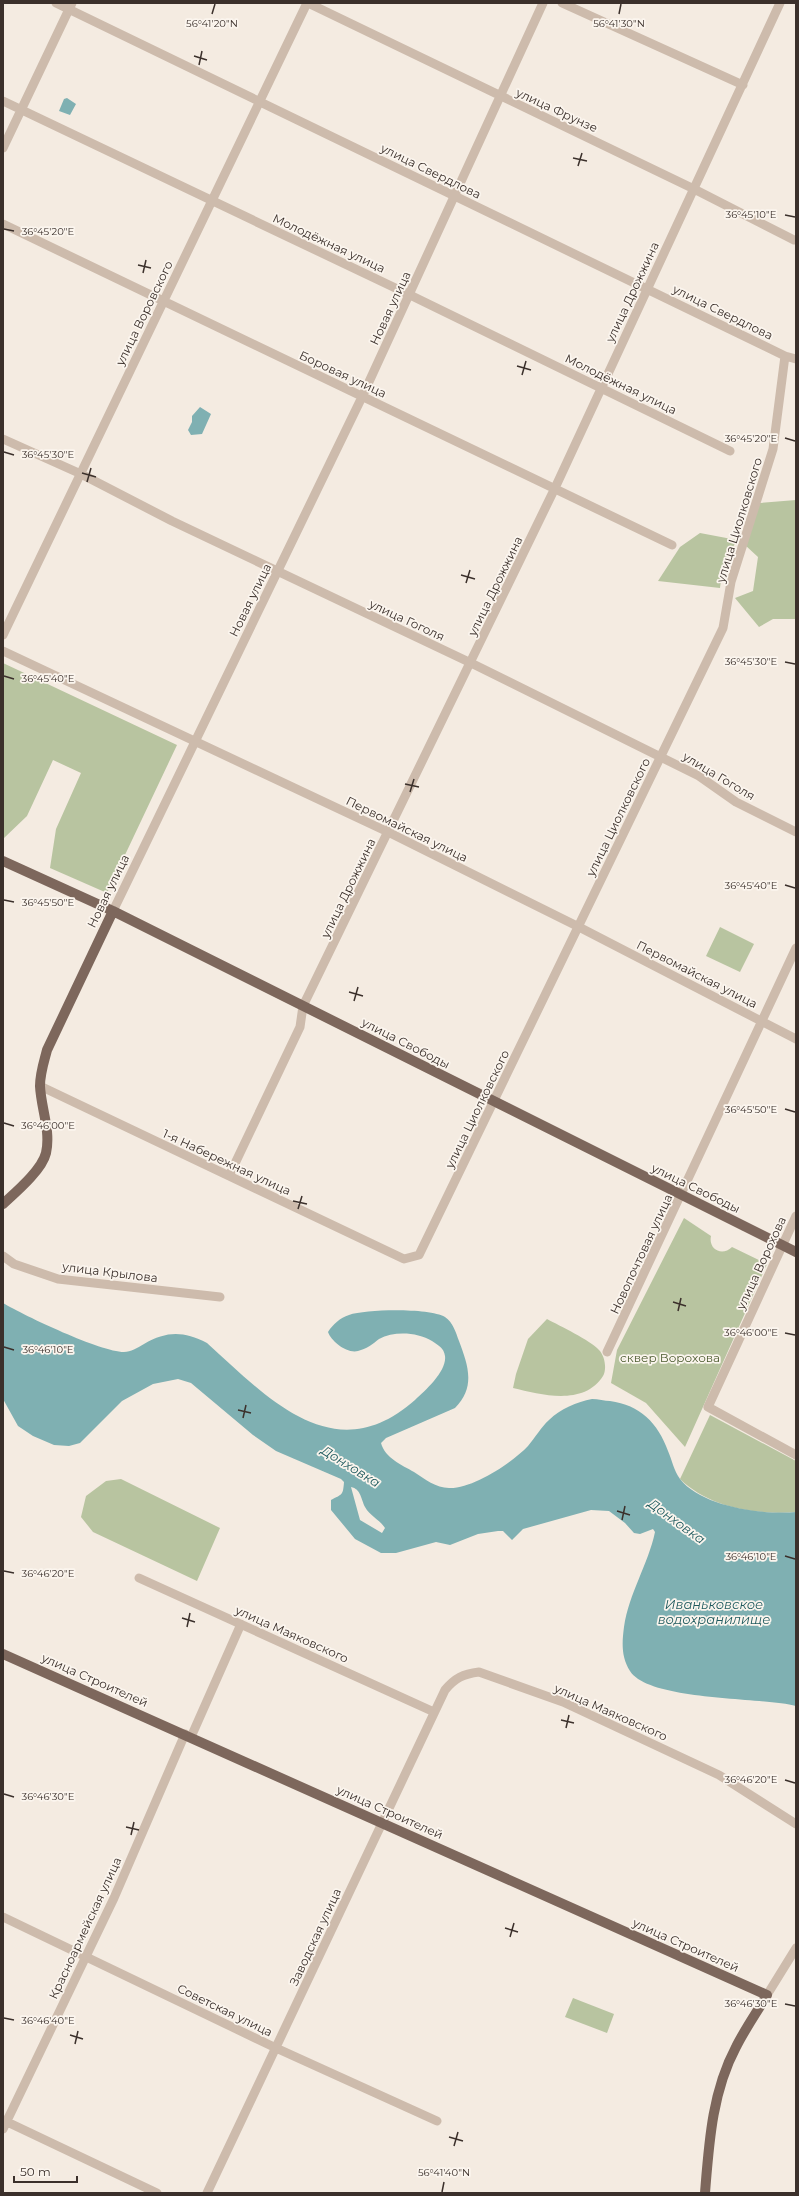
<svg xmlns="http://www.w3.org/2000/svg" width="799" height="2196" font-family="Montserrat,sans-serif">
<rect width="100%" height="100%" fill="#f4ebe1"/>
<!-- green -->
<path fill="#b8c4a0" d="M796 500V619H773L759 627 735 598 753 591 758 557 745 545 760 503Z
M700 533 737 540 723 565 720 588 658 581 680 547Z
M3 663 177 745 107 893 50 868 56 829 81 773 53 760 27 816 3 839Z
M720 927 754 944 740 972 706 956Z
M684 1218 711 1236C708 1249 722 1257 732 1247L767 1264 685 1447 646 1403 611 1383 617 1350Z
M547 1319C560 1326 590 1340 599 1350 605 1356 607 1369 603 1376 584 1406 542 1395 513 1388L516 1374 528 1339Z
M710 1415 796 1461V1512C756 1515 710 1508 680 1479Z
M121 1479 220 1528 197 1581 93 1532 81 1517 86 1496 106 1481Z
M573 1998 614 2014 607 2033 565 2017Z"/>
<!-- water -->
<path fill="#7fb0b2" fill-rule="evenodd" d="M67 98 76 104 70 115 59 111 64 99Z
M200 407 211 414 202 434 191 435 188 430 192 422V416Z
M3 1303C25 1316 101 1352 124 1352 131 1352 137 1348 144 1344 167 1331 183 1331 207 1343 267 1397 334 1472 415 1400 426 1390 447 1371 445 1356 444 1348 438 1345 432 1341 417 1332 394 1331 379 1339 373 1344 366 1349 358 1351 347 1354 331 1341 328 1332 333 1324 340 1318 349 1315 367 1309 429 1308 445 1317 453 1322 456 1333 459 1341 468 1365 476 1387 455 1408L386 1438 381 1443C385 1458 402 1465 414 1472 425 1479 436 1488 449 1488 473 1489 513 1462 528 1446 535 1438 541 1427 549 1420 560 1409 577 1402 592 1399 598 1399 605 1401 610 1401 640 1405 658 1423 668 1451 672 1460 674 1471 680 1479 702 1507 763 1515 796 1512V1706C760 1697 649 1701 630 1671 621 1657 622 1642 624 1627 629 1593 648 1565 655 1532L653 1529 640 1534 634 1533 625 1523 609 1511 591 1510 523 1529 512 1540 503 1531H498L478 1534 450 1545 436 1542 396 1553H381L355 1539 331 1510V1500C342 1494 343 1496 344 1482L341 1479 276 1451 253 1435 191 1383 178 1379 153 1384 122 1401 80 1443 69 1446 54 1445 33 1436 18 1426 3 1399ZM351 1487C361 1489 361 1499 365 1507 370 1516 380 1520 385 1528L382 1533 360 1520Z"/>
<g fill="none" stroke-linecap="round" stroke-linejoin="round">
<!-- minor -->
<path stroke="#cdbbac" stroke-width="9" d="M56 3 785 356 796 359
M308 3 694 189 794 240
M562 3 743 85
M3 101 410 295 730 451
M3 148 72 3
M3 224 672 545
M3 439 81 474 172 521 471 663 699 776 736 802 796 832
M3 635 307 3
M3 651 388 832 577 926 796 1039
M113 911 362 397 543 3
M40 1086 404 1259 419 1255 723 628 731 582 773 449 785 356
M229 1176 300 1027 303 1006 555 488 780 3
M796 1216 708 1407 796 1455
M3 1256 14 1264 58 1279 220 1297
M607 1352 796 948
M139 1578 434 1712
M191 1737 241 1624
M3 1917 276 2048 437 2121
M767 1995 796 1948
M3 2120 157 2193
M3 2129 114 1898 185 1734
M207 2193 445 1690C455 1678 463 1674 479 1672L563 1702 719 1775 796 1824"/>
<!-- major -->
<path stroke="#7d675c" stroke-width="10" d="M3 861 113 911 796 1252
M3 1204C16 1192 42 1170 46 1153 51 1131 41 1108 40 1086 40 1073 44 1062 47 1050L113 911
M3 1654 767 1995C757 2012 745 2029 736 2047 712 2092 709 2143 705 2193"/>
</g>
<!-- ticks -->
<path fill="none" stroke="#3b302b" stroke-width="1.5" d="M212 14 215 4M619 14 621 4M194 56 207 60M199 65 202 51M573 158 587 161M578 166 582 153M785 215 795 217M4 229 14 231M138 265 151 268M143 273 146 260M517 366 531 370M522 375 526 361M785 438 795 441M4 452 14 455M82 473 96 477M87 482 91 468M461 575 475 579M466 583 470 570M785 662 795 664M4 676 14 679M405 784 419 787M410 792 414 779M785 885 795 888M4 900 14 902M349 992 363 996M354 1001 358 987M785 1109 795 1112M4 1123 14 1126M293 1201 307 1204M298 1209 302 1196M673 1302 686 1306M678 1311 681 1298M785 1333 795 1335M4 1347 14 1350M238 1410 251 1413M243 1418 246 1405M617 1511 630 1515M622 1520 625 1506M785 1556 795 1559M4 1571 14 1573M182 1618 195 1622M187 1627 190 1613M561 1720 574 1723M566 1728 569 1715M785 1780 795 1783M4 1794 14 1797M126 1827 139 1830M131 1835 134 1822M505 1928 518 1932M510 1937 514 1923M785 2004 795 2006M4 2018 14 2020M70 2035 83 2039M75 2044 78 2031M449 2137 463 2141M454 2146 458 2132M442 2192 444 2182"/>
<g text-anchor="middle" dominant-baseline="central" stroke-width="3.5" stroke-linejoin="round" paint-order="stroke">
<!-- street labels -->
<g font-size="12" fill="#3b302b" stroke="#fbf5ee">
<text transform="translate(557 110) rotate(25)">улица Фрунзе</text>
<text transform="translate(431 171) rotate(26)">улица Свердлова</text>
<text transform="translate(329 243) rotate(25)">Молодёжная улица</text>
<text transform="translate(632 292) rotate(-65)">улица Дрожжина</text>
<text transform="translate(390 308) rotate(-65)">Новая улица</text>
<text transform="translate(723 312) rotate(26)">улица Свердлова</text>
<text transform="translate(144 313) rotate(-64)">улица Воровского</text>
<text transform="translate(343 374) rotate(25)">Боровая улица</text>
<text transform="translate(621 384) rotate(26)">Молодёжная улица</text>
<text transform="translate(739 520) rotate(-73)">улица Циолковского</text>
<text transform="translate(495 586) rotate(-64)">улица Дрожжина</text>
<text transform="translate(250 600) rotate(-64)">Новая улица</text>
<text transform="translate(407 620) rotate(25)">улица Гоголя</text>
<text transform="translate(719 776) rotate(31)">улица Гоголя</text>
<text transform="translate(618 817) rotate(-64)">улица Циолковского</text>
<text transform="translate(407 829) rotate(26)">Первомайская улица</text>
<text transform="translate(348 888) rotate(-64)">улица Дрожжина</text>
<text transform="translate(108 891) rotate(-64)">Новая улица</text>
<text transform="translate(697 974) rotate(27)">Первомайская улица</text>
<text transform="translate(406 1043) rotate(27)">улица Свободы</text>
<text transform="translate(477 1109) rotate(-64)">улица Циолковского</text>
<text transform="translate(227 1162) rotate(25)">1-я Набережная улица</text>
<text transform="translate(696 1188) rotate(26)">улица Свободы</text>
<text transform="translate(641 1254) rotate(-65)">Новопочтовая улица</text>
<text transform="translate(761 1263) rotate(-65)">улица Ворохова</text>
<text transform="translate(110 1272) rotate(7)">улица Крылова</text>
<text transform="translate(292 1634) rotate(24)">улица Маяковского</text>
<text transform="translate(95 1680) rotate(24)">улица Строителей</text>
<text transform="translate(611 1712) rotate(24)">улица Маяковского</text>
<text transform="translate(390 1812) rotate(24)">улица Строителей</text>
<text transform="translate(85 1928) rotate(-65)">Красноармейская улица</text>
<text transform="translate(315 1937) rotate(-65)">Заводская улица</text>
<text transform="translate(686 1945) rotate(24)">улица Строителей</text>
<text transform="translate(225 2010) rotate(26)">Советская улица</text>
</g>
<!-- park labels -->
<g font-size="12" fill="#4a5a2e" stroke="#fbf5ee">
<text x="670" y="1357">сквер Ворохова</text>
</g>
<!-- water labels -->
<g font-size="13" font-style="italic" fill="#1f5a5e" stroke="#fbf5ee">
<text transform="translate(351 1466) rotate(32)">Донховка</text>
<text transform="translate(677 1521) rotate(36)">Донховка</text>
<text x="714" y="1604">Иваньковское<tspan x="714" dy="15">водохранилище</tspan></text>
</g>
</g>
<g font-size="10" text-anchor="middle" fill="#3b302b" stroke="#fbf5ee" stroke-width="3.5" stroke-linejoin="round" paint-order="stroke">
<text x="212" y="27">56°41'20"N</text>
<text x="619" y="27">56°41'30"N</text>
<text x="751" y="218">36°45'10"E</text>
<text x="48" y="235">36°45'20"E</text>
<text x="751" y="442">36°45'20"E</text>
<text x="48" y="458">36°45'30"E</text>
<text x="751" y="665">36°45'30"E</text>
<text x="48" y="682">36°45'40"E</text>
<text x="751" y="889">36°45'40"E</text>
<text x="48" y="906">36°45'50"E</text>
<text x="751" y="1113">36°45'50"E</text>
<text x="48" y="1129">36°46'00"E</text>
<text x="751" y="1336">36°46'00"E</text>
<text x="48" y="1353">36°46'10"E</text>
<text x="751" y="1560">36°46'10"E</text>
<text x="48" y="1577">36°46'20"E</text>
<text x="751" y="1783">36°46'20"E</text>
<text x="48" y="1800">36°46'30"E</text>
<text x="751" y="2007">36°46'30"E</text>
<text x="48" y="2024">36°46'40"E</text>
<text x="444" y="2176">56°41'40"N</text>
</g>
<!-- border -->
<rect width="799" height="2196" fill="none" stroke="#3b302b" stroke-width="8"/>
<!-- scale -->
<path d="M14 2176v6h63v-6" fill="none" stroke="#3b302b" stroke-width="2"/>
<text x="20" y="2176" font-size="12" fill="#3b302b" stroke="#fbf5ee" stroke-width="3" paint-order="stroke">50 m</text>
</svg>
